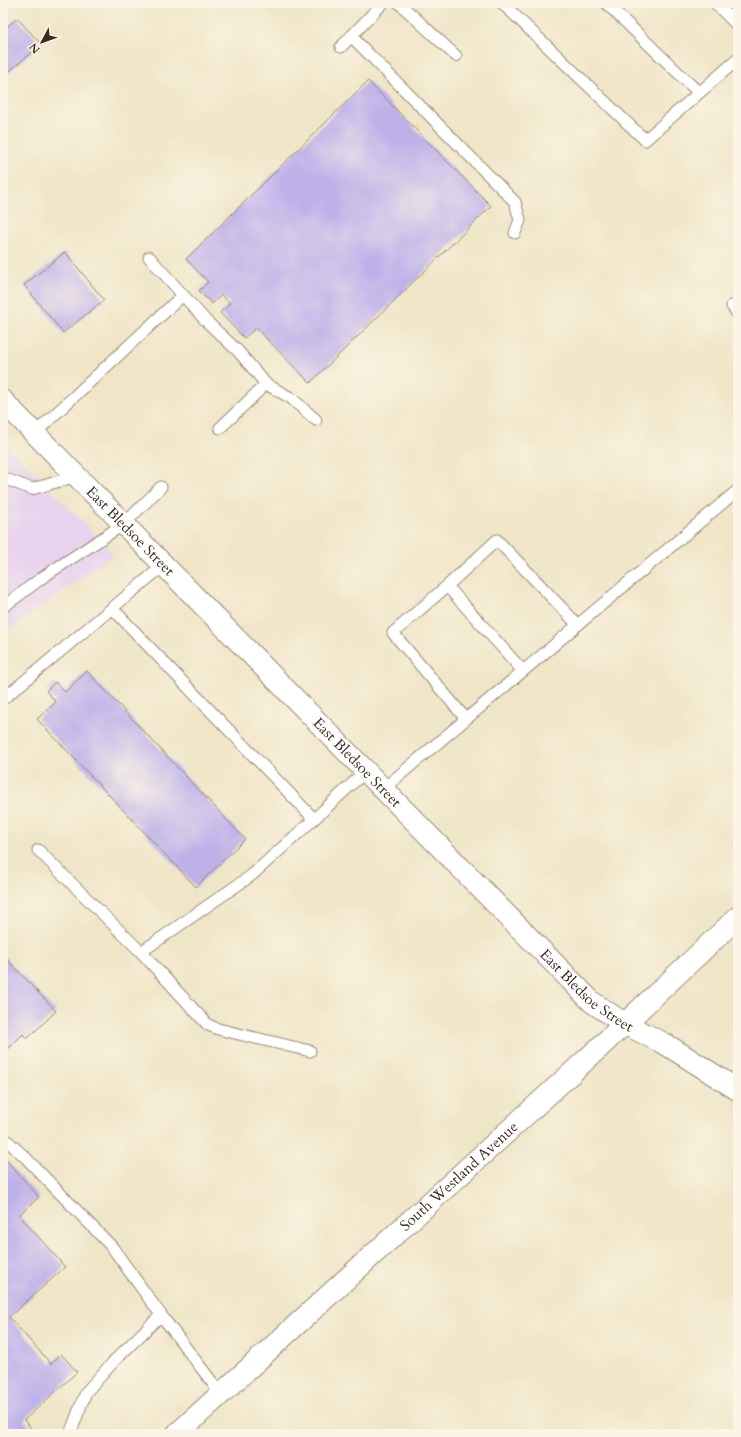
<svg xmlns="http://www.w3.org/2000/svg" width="741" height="1437" font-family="Cardo,serif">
<rect width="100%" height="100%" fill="#fcf5e5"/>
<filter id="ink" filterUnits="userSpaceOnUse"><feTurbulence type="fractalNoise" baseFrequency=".025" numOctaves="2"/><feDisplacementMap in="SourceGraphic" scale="8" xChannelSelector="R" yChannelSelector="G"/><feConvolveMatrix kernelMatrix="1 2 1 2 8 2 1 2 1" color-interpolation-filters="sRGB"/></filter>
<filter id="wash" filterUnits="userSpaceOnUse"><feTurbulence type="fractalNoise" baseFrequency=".012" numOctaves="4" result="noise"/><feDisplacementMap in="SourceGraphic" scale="16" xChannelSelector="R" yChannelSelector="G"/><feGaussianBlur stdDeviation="0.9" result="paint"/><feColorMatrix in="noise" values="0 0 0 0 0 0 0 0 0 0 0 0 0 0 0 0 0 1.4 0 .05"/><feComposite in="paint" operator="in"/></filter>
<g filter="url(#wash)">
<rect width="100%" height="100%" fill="#efe5c7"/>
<!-- built -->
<path fill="#e8d2ee" d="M3 441 114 554 3 635Z"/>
<g id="blocks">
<!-- building -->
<path fill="#beb1ea" d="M17 18 41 44 3 77V30Z
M368 81 491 206 310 383 256 328 244 338 220 313 230 303 221 295 212 304 199 291 208 282 186 259Z
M65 252 104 300 63 333 24 285Z
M87 671 245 839 196 887 37 719 56 702 46 691 55 682 65 692Z
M3 955 56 1011 27 1039 23 1034 4 1053 3 1051Z
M6 1160 39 1197 19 1215 65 1267 9 1317 51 1364 61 1354 77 1372 24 1420 36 1434H3V1163Z"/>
</g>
</g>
<g filter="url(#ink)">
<use href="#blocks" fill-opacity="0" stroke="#958872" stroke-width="1"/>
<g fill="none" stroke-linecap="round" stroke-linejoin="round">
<defs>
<path id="lane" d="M399 3 456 56
M502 3 645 140 738 59
M606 3 699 93
M715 3 738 26
M351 36 515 202 520 220 515 233
M341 47 383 3
M183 295 206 321 238 351 266 384
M732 306 738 314
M220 428 266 384 291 398 316 420
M35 433 183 295 149 257
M3 478 32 489 77 476
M447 586 497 540 578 625
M3 607 43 577 124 524 161 487
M112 608 314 819 365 772
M3 699 164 565
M466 719 393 633 447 586 523 671
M383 789 738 490
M38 850 141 952 252 875 314 819
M141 952 208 1025 218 1029 310 1051
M3 1137 25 1157 112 1247 161 1315 221 1394
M70 1434 86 1392 116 1359 161 1315"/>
<g id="street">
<path id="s1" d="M3 401 592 1002 625 1024 667 1045 738 1090"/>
<path id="s2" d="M177 1434 600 1047 738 917"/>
</g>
</defs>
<!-- lane casing -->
<use href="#lane" stroke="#958872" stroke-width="13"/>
<!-- street casing -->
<use href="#street" stroke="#958872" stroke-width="23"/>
<!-- lane -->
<use href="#lane" stroke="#fff" stroke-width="11"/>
<!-- street -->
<use href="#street" stroke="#fff" stroke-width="21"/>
</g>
</g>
<g text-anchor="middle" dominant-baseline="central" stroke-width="4" stroke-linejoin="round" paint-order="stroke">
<!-- street labels -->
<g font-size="15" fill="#3b2a1e" stroke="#fcf5e5">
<text stroke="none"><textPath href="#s1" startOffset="182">East Bledsoe Street</textPath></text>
<text stroke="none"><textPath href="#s1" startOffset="506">East Bledsoe Street</textPath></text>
<text stroke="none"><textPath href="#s1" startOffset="830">East Bledsoe Street</textPath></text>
<text stroke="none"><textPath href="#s2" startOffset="382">South Westland Avenue</textPath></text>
</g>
</g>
<!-- margin -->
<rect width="741" height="1437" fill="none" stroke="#fcf5e5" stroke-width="16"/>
<!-- north arrow -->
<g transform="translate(42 42) rotate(229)" stroke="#fcf5e5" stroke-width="3" paint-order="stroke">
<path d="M0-3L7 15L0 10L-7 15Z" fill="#3b2a1e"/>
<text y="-6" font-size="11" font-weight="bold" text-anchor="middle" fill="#3b2a1e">N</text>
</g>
</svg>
